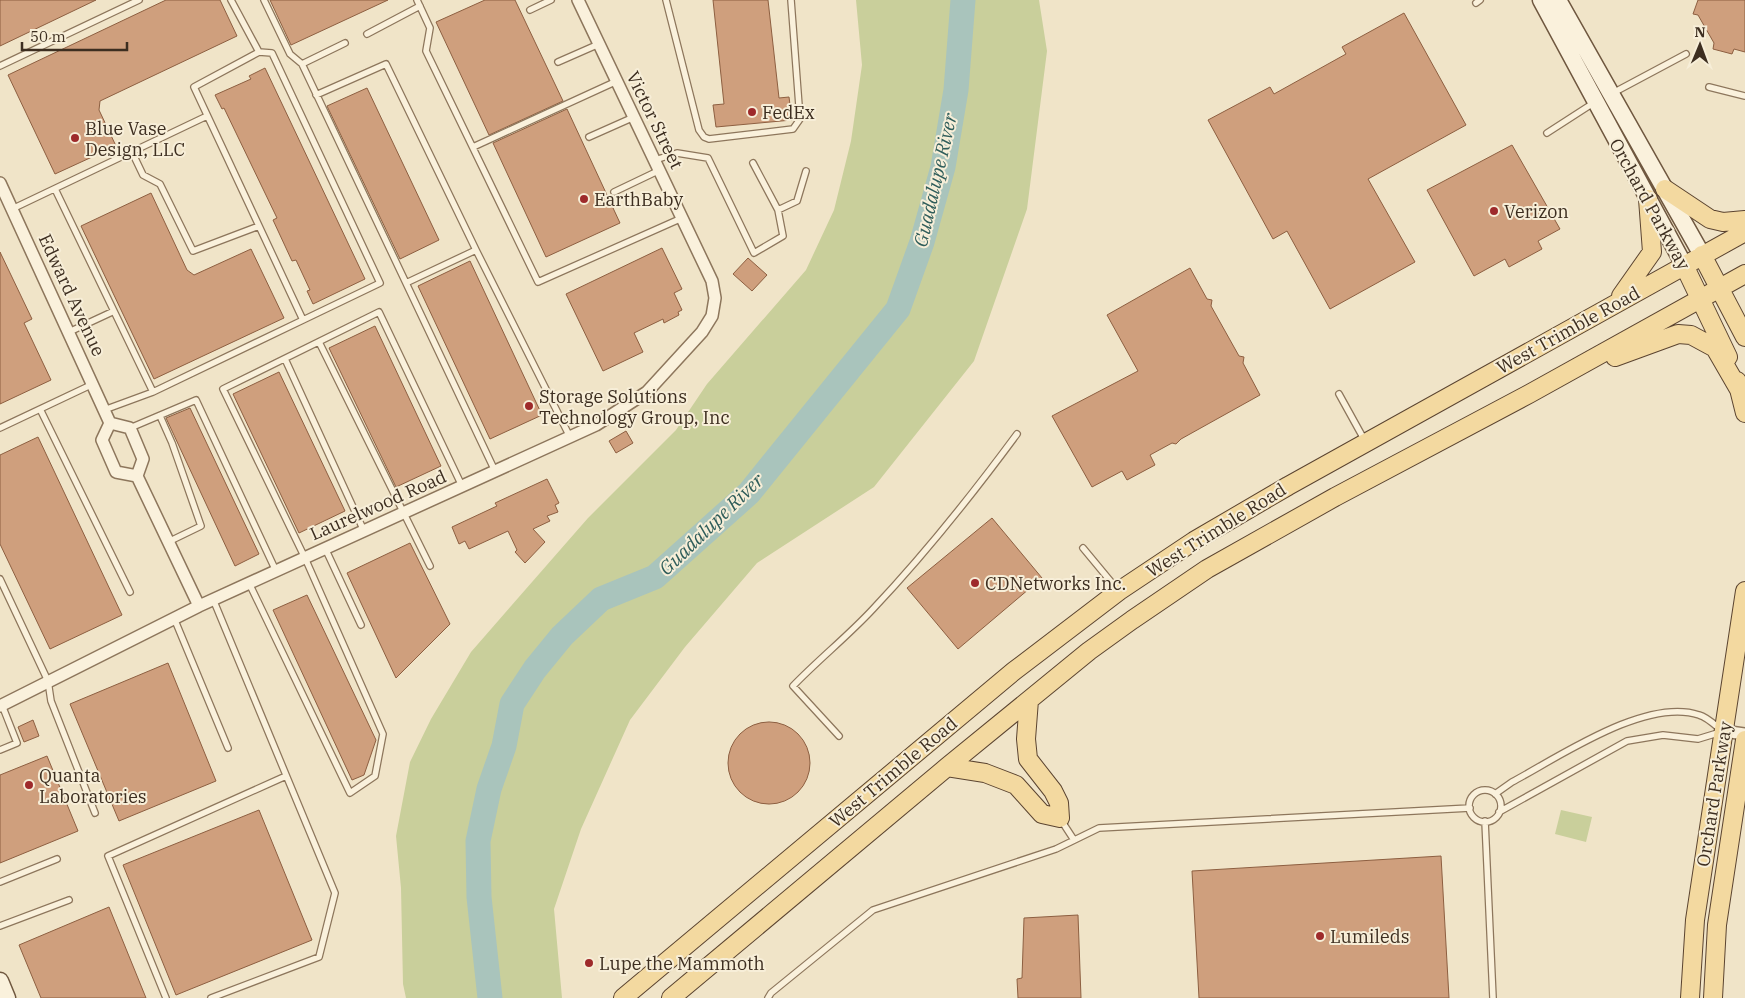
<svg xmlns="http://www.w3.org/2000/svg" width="1745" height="998" font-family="'IBM Plex Serif',serif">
<rect width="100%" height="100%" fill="#f0e4c8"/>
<!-- green -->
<path fill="#c9cf9b" d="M856 0H1039L1047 51 1027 209 974 361 874 487 757 563 685 647 630 720 581 829 554 909 562 998H406L403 984 401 888 396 836 410 762 431 719 471 652 588 518 676 430 707 384 806 270 834 210 851 141 862 65Z
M1561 810 1592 817 1586 842 1555 834Z"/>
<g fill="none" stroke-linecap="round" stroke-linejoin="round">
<!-- river -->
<path stroke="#a9c4bc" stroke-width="25" d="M490 998 479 897 478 841 489 789 504 746 512 704 535 669 562 636 601 599 655 577 749 493 898 309 922 242 943 167 956 90 963 0"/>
</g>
<!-- building -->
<path fill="#cf9f7d" stroke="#8d5f41" d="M0 0H96L0 46Z
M166 0H220L237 36 100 101 99 110 116 146 55 174 8 75Z
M270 0H388L291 45Z
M485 0H515L563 101 489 135 436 22Z
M713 0H768L779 98 789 97 792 120 716 127 713 105 724 104Z
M1698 0H1745V52L1734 49 1732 54 1713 49 1714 43 1698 15 1693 14Z
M1404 13 1466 125 1368 179 1415 262 1330 309 1287 231 1273 239 1208 120 1270 87 1274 94 1346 54 1342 47Z
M265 68 365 279 313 304 307 291 310 290 296 260 292 261 273 220 277 218 224 108 222 109 215 95 251 79 249 76Z
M367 88 439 240 400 259 327 106Z
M567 109 620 223 546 257 493 143Z
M1512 145 1560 229 1538 241 1542 249 1509 267 1505 259 1474 276 1427 190Z
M151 193 187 270 194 275 251 249 284 318 154 379 81 226Z
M662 248 682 289 674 293 682 310 678 312 679 315 664 323 663 319 634 333 643 352 603 371 566 294Z
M0 252 32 319 24 323 51 380 0 404Z
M748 258 767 275 752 291 733 274Z
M470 261 542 415 490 439 418 286Z
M1190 268 1207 299 1212 300 1211 306 1239 356 1244 357 1243 363 1260 395 1181 439 1176 444 1172 443 1150 455 1155 465 1127 480 1122 471 1092 487 1052 416 1138 371 1107 315Z
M375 326 441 466 396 487 329 348Z
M279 372 345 511 299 533 233 394Z
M190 408 259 554 235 566 166 418Z
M626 431 633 443 616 453 609 441Z
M38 437 122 615 50 649 0 544V455Z
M547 479 559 503 555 505 558 512 547 516 550 521 533 529 545 542 525 563 515 552 517 550 508 531 469 549 465 541 459 544 452 527 497 506 495 503Z
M992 518 1042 578 958 649 907 588Z
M410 543 450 624 396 678 347 573Z
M307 595 376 740 364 775 352 780 273 610Z
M168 663 216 781 119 821 70 704Z
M33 720 39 736 24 742 18 727Z
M728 763a41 41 0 1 1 82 0a41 41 0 1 1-82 0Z
M47 756 78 831 0 863V775Z
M259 810 312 940 176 995 123 865Z
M1441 856 1449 998H1199L1192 871Z
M109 907 146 998H41L19 945Z
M1078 915 1081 998H1018L1017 979 1022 978 1024 918Z"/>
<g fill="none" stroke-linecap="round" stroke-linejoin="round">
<defs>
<path id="service" d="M264 0 290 54 302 64 406 283
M417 0 430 28 426 51 538 282 682 218
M666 0 699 130 704 137 709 139 793 129 800 119 791 0
M1476 3 1480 0
M530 10 551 0
M367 34 420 6
M259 52 272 53 380 283 303 320
M558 62 599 44
M302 64 345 43
M0 66 139 0
M1709 87 1745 96
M1611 94 1686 54
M316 95 386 64 476 250
M1547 133 1595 102
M589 137 634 117
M473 147 617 81
M132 152 143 175 160 184 193 251 259 226
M655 160 677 153 708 158 754 253 783 236 778 210 753 163
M55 189 153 392
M614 192 660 170
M12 209 207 116
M778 210 797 201 806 171
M69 332 112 312
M319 342 430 566
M285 359 364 531
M1339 394 1365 441
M40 409 130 592
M104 410 153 392 303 320 194 87 259 52 231 0
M160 416 172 443 201 526 168 542
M0 428 93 384
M130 428 196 400 276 571
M495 471 406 283 476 250 570 437
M325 548 361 625
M1083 548 1117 589
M0 579 48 681 51 701 95 813
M249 583 350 793 375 776 383 734 305 558 223 389 379 312 462 486
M174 618 228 748
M839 736 793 686C819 659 848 636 873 609 925 554 972 495 1017 434
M0 750 17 743 2 705
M1469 806a16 16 0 1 1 32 0a16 16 0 1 1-32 0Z
M1495 794 1512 782C1559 757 1646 697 1699 715 1707 717 1715 725 1721 730
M1499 812 1627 741 1663 735 1698 739 1721 732
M1061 820 1074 840
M1485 821 1493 998
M0 882 57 859
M0 926 69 900
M166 998 108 856 286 776
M211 998 319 957 335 893 213 599
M768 998 771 993 873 910 1056 849 1099 828 1470 808"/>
<path id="minor" d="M0 183 110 423 102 440 116 472 137 476
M110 423 130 428 143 459 137 476 199 606
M0 706 199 606 596 425 647 392 702 332 712 316 715 298 712 281 578 0
M1723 731 1745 734"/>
<path id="secondary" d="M1541 0 1684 265
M1558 0 1702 255
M0 981 7 998"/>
<path id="primary" d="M1665 189 1710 219 1723 222 1745 220
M1702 255 1745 337
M1684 265 1728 357
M1621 296 1652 252 1648 199
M1615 357 1678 334 1691 335 1715 348 1741 393
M1737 381 1745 413
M947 767 985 773 1016 785 1042 814 1060 818 1059 803 1053 791 1028 759 1026 739 1029 700
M623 998 1014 671 1119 591 1194 541 1288 486 1745 232
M671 998 947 767 1089 651 1132 620 1207 569 1335 497 1529 394 1745 274
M1690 998 1695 920 1745 591
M1713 998 1717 925 1745 740"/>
</defs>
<!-- service casing -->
<use href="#service" stroke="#8d765c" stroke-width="8"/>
<!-- minor casing -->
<use href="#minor" stroke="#8d765c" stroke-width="14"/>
<!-- secondary casing -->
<use href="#secondary" stroke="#6f573f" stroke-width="19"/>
<!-- primary casing -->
<use href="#primary" stroke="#5b4430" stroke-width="20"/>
<!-- service -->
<use href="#service" stroke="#faf1dc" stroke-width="5.5"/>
<!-- minor -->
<use href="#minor" stroke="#faf1dc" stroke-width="11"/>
<!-- secondary -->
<use href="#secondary" stroke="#faf1dc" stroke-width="16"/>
<!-- primary -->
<use href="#primary" stroke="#f3d9a0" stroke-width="18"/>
</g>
<!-- markers -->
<g fill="#9e2a2b" stroke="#f7eed8" stroke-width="2">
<circle cx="752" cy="112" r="5"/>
<circle cx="75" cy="138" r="5"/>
<circle cx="584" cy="199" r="5"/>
<circle cx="1494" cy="211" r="5"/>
<circle cx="529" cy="406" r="5"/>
<circle cx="975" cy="583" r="5"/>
<circle cx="29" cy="785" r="5"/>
<circle cx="1320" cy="936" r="5"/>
<circle cx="589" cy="963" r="5"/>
</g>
<g text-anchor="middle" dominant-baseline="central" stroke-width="4" stroke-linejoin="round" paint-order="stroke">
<!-- poi labels -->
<g font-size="18" fill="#3d2e20" stroke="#f7eed8" text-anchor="start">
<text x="762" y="112">FedEx</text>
<text x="85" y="128">Blue Vase<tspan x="85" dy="21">Design, LLC</tspan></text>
<text x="594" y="199">EarthBaby</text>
<text x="1504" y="211">Verizon</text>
<text x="539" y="396">Storage Solutions<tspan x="539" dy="21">Technology Group, Inc</tspan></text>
<text x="985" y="583">CDNetworks Inc.</text>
<text x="39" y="775">Quanta<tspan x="39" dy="21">Laboratories</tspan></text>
<text x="1330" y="936">Lumileds</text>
<text x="599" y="963">Lupe the Mammoth</text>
</g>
<!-- street labels -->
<g font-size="18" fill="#3d2e20" stroke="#f7eed8">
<text transform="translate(655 120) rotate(64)">Victor Street</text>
<text transform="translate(1650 204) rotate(61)">Orchard Parkway</text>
<text transform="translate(72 295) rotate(65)">Edward Avenue</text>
<text transform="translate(1568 330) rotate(-29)">West Trimble Road</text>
<text transform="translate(378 505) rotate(-24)">Laurelwood Road</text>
<text transform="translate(1216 530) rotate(-32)">West Trimble Road</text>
<text transform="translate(893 772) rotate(-40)">West Trimble Road</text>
<text transform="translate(1714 794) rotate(-81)">Orchard Parkway</text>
</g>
<!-- water labels -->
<g font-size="19" font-style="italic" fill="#2f5d5a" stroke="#f7eed8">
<text transform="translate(935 180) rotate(-77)">Guadalupe River</text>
<text transform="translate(711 524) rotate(-44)">Guadalupe River</text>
</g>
</g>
<!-- north arrow -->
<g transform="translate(1700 45) rotate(1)" stroke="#f7eed8" stroke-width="4" paint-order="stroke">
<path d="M0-4L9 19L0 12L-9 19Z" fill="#3d2e20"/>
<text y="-8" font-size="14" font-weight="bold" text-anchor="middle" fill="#3d2e20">N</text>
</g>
<!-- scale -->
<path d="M22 42v8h105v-8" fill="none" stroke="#3d2e20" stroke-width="2.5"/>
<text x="30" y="42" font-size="15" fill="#3d2e20" stroke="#f7eed8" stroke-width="4" paint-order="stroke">50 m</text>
</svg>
